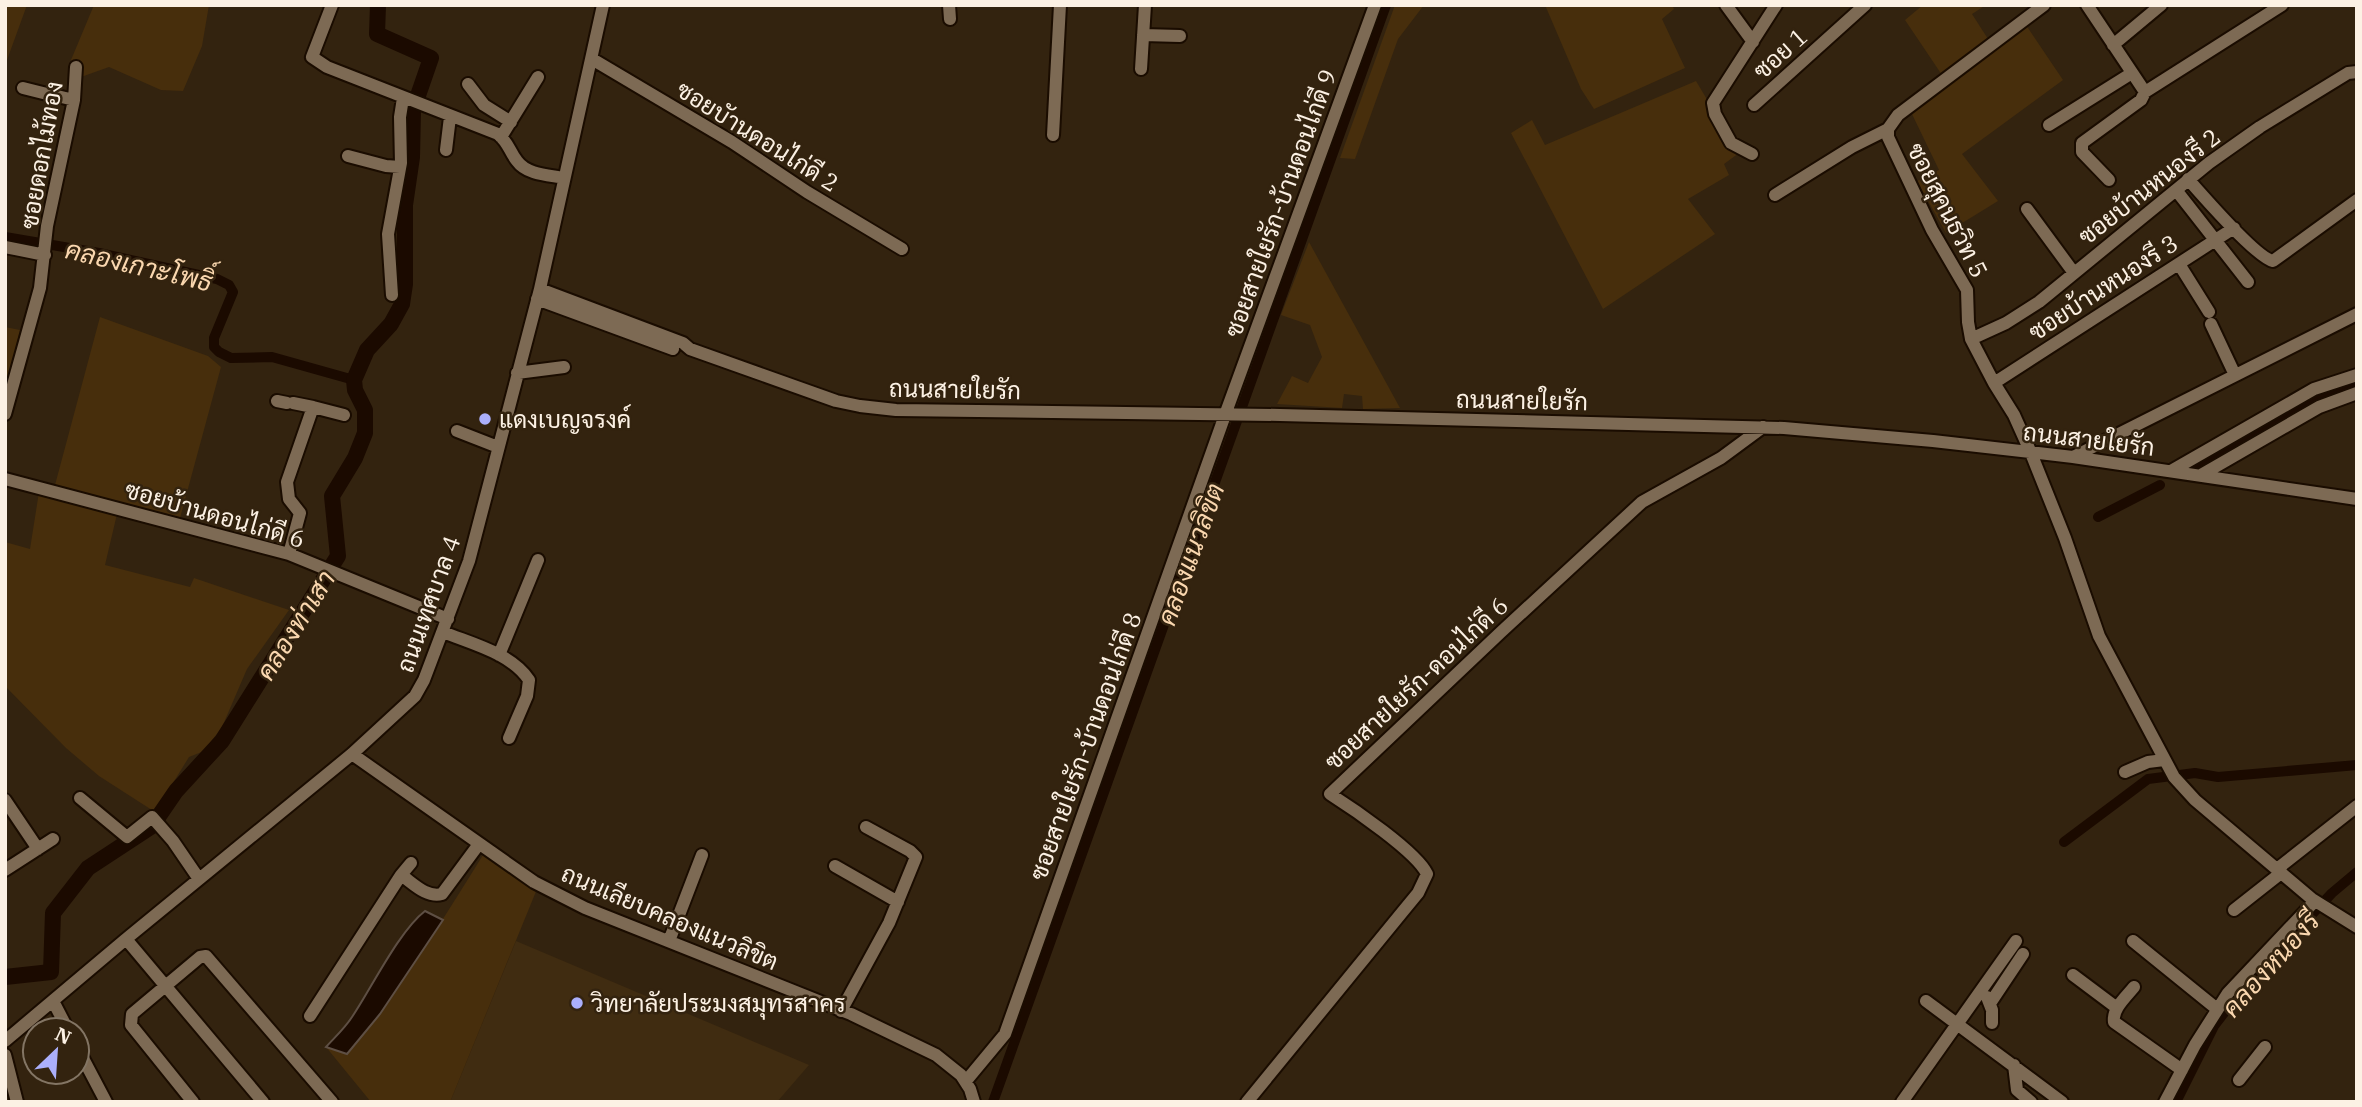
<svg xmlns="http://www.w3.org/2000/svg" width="2362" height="1107" font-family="'IBM Plex Serif',Sarabun,serif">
<rect width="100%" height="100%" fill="#33230f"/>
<!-- built -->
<path fill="#402c11" d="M516 941 809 1065 777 1102H450Z"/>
<!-- green -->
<path fill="#472e0c" d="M5 5H27L7 60 5 77Z
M94 5H209L202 46 183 91 161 90 109 67 81 77 71 60Z
M1395 5H1424L1398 39 1355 159 1340 158Z
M1545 5H1672L1674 9 1662 19 1685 68 1594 109 1581 89Z
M1923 5H1986L1972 14 1988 39 1942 75 1905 20Z
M2026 25 2063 80 1962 154 1998 201 1946 233 1917 181 1939 170 1911 112Z
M1696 81 1739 153 1724 164 1729 175 1688 199 1715 234 1603 309 1511 133 1532 120 1545 145Z
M1309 242 1400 408 1363 409 1362 396 1344 394 1342 408 1277 404 1292 376 1308 383 1322 357 1310 325 1281 315Z
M100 317 208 356 221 367 180 518 55 485Z
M5 327 20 330 7 382H5Z
M39 492 117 514 105 565 190 587 194 578 289 610 247 669 222 727 204 751 189 757 155 812 99 776 66 748 5 686V542L30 549Z
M483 855 537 889 450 1102H371L326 1047 347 1053C398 991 441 923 483 855Z"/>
<!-- water -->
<path fill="#1b0a00" stroke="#5e4f44" stroke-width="2" d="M425 911 443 920 380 1014 347 1054 326 1047C335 1037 345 1028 352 1017 371 989 399 931 425 911Z"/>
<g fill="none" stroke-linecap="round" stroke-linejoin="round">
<!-- canal -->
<path stroke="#1b0a00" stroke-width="10" d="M5 237 99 253 217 279 229 285 233 292 214 338V347L219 352 231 358 272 357 354 380
M2197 467 2332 393 2357 384
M2098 517 2160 485
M2064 842 2148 779 2195 773 2218 777 2357 765
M993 1102 1386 5
M2176 1102 2214 1026 2247 983 2332 893 2357 872"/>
<!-- river -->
<path stroke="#1b0a00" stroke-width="16" d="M5 977 51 972 53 913 88 868 152 826 176 791 222 741 338 556 332 496 355 458 365 433V410L355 390 354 380 367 350 391 324 402 304 405 284V205L412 157 413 110 431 58 377 34 378 5"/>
<defs>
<path id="minor" d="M332 5 312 57 327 67 498 134C509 143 509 151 517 161 527 175 549 175 564 178
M949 5 950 19
M1726 5 1753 42
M2044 5 1898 115 1888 129V137L1932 230 1967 290 1968 322 1971 339 1994 383 2014 415 2031 453 2065 538 2099 636 2174 777 2195 800 2312 899 2357 927
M2087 5 2145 92 2141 100 2082 143V152L2109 180
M1143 35 1180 36
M2113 45 2161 5
M592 59 732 142 807 192 902 249
M1141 69 1145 5
M468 84 484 105 511 122
M23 88 47 94
M2145 92 2282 5
M53 95 74 100
M1754 105 1865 5
M2049 125 2132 73
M1053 135 1060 5
M501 137 538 77
M446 150 450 117
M1752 154 1731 143 1715 114 1713 103 1776 5
M348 156 386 166 400 167
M2188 179C2202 195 2257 258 2273 261L2357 200
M2176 190 2248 282
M1775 195 1852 147 1888 129
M2027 209 2074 273
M5 247 45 255
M2179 264 2209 312
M540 289 683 343 690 349 836 401 860 406 896 410 1280 415 1784 428 1933 441 2073 457 2357 499
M392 295 388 234 401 163 400 117 403 98
M537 299 673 349
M2211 324 2235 375
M1971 339 2006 323 2039 302 2209 163 2260 127 2348 73 2357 72
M517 373 564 367
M1994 383 2234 228
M277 401 287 403
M293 403 313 407
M5 414 40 288 47 226 74 100 76 67
M457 431 498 447
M2073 457 2357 314
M2171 471 2314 389 2357 375
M2201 475 2319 407 2357 393
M5 479 289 554 448 619
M289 554 300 513 289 499 287 482 313 407 344 415
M443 632C472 644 511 653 529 680L527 696 509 738
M499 655 538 560
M352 754 534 882 585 908 851 1014 936 1055 961 1075 970 1089 974 1102
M2125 772 2148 762 2164 760
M80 798 127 837 152 817 173 841 199 879
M5 800 38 849
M835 866 898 902
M2277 869 2357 806
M5 870 53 839
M401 875 411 863
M2234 910 2281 873
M126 939 263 1102
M669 941 702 855
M2133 941 2217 1009
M2073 975 2117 1008
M2134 987C2126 997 2112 1009 2114 1022L2182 1070
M1987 997 1992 1010V1023
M53 1001 68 1030
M1926 1001 2062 1102
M1991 1002 2023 954
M841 1011 889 923 916 857 910 851 866 827
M310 1016 401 875C413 883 426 898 442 894L479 844
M5 1041 126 939 352 754 415 696 424 680 469 561 540 289 603 5
M77 1047 106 1102
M5 1055 17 1102
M2014 1065 2017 1090 2031 1102
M2239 1080 2265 1047
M966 1081 1005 1034 1225 415 1375 5
M193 1102 131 1025 132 1014 200 957 206 956 332 1102
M1247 1102 1404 910 1418 893 1427 874C1417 852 1352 808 1330 794L1501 632 1642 502 1721 458 1763 427
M1902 1102 2016 941
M2165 1102 2195 1045 2228 993 2315 901"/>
</defs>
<!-- minor casing -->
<use href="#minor" stroke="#1a0c00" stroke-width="16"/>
<!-- minor -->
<use href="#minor" stroke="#7d6a54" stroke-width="12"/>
</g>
<!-- markers -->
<g fill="#abaffb" stroke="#33230f" stroke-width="2.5">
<circle cx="485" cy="419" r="7"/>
<circle cx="577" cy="1003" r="7"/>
</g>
<g text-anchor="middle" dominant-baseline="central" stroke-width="5" stroke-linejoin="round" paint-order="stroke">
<!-- street labels -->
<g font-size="24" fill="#fcf1e4" stroke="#33230f">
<text transform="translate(1780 53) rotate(-42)">ซอย 1</text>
<text transform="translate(758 136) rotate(32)">ซอยบัานดอนไก่ดี 2</text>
<text transform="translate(41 155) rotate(-80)">ซอยดอกไม้ทอง</text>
<text transform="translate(2149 186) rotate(-38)">ซอยบ้านหนองรี 2</text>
<text transform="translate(1280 203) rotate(-70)">ซอยสายใยรัก-บ้านดอนไก่ดี 9</text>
<text transform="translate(1948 210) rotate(63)">ซอยสุคนธวิท 5</text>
<text transform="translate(2103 287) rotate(-33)">ซอยบ้านหนองรี 3</text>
<text transform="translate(955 389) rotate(1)">ถนนสายใยรัก</text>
<text transform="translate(1522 400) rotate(1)">ถนนสายใยรัก</text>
<text transform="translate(2089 439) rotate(7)">ถนนสายใยรัก</text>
<text transform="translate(215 514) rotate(16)">ซอยบ้านดอนไก่ดี 6</text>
<text transform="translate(428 604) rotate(-70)">ถนนเทศบาล 4</text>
<text transform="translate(1416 683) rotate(-43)">ซอยสายใยรัก-ดอนไก่ดี 6</text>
<text transform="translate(1085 746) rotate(-70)">ซอยสายใยรัก-บ้านดอนไก่ดี 8</text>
<text transform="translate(670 917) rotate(23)">ถนนเลียบคลองแนวลิขิต</text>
</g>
<!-- poi labels -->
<g font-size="24" fill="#fcf1e4" stroke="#33230f" text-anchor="start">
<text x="499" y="419">แดงเบญจรงค์</text>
<text x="591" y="1003">วิทยาลัยประมงสมุทรสาคร</text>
</g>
<!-- water labels -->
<g font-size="26" font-style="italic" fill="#fad7af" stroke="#33230f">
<text transform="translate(139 265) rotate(13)">คลองเกาะโพธิ์</text>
<text transform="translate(1190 554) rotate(-70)">คลองแนวลิขิต</text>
<text transform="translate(295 625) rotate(-58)">คลองท่าเสา</text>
<text transform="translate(2270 964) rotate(-48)">คลองหนองรี</text>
</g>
</g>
<!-- border -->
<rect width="2362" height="1107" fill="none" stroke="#fcf1e4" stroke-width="14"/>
<!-- north arrow -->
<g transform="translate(56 1051) rotate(25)"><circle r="33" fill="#33230f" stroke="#837564" stroke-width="2"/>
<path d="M0-5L12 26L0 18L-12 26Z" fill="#abaffb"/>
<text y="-10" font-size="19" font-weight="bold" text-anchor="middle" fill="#fcf1e4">N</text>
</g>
</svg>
